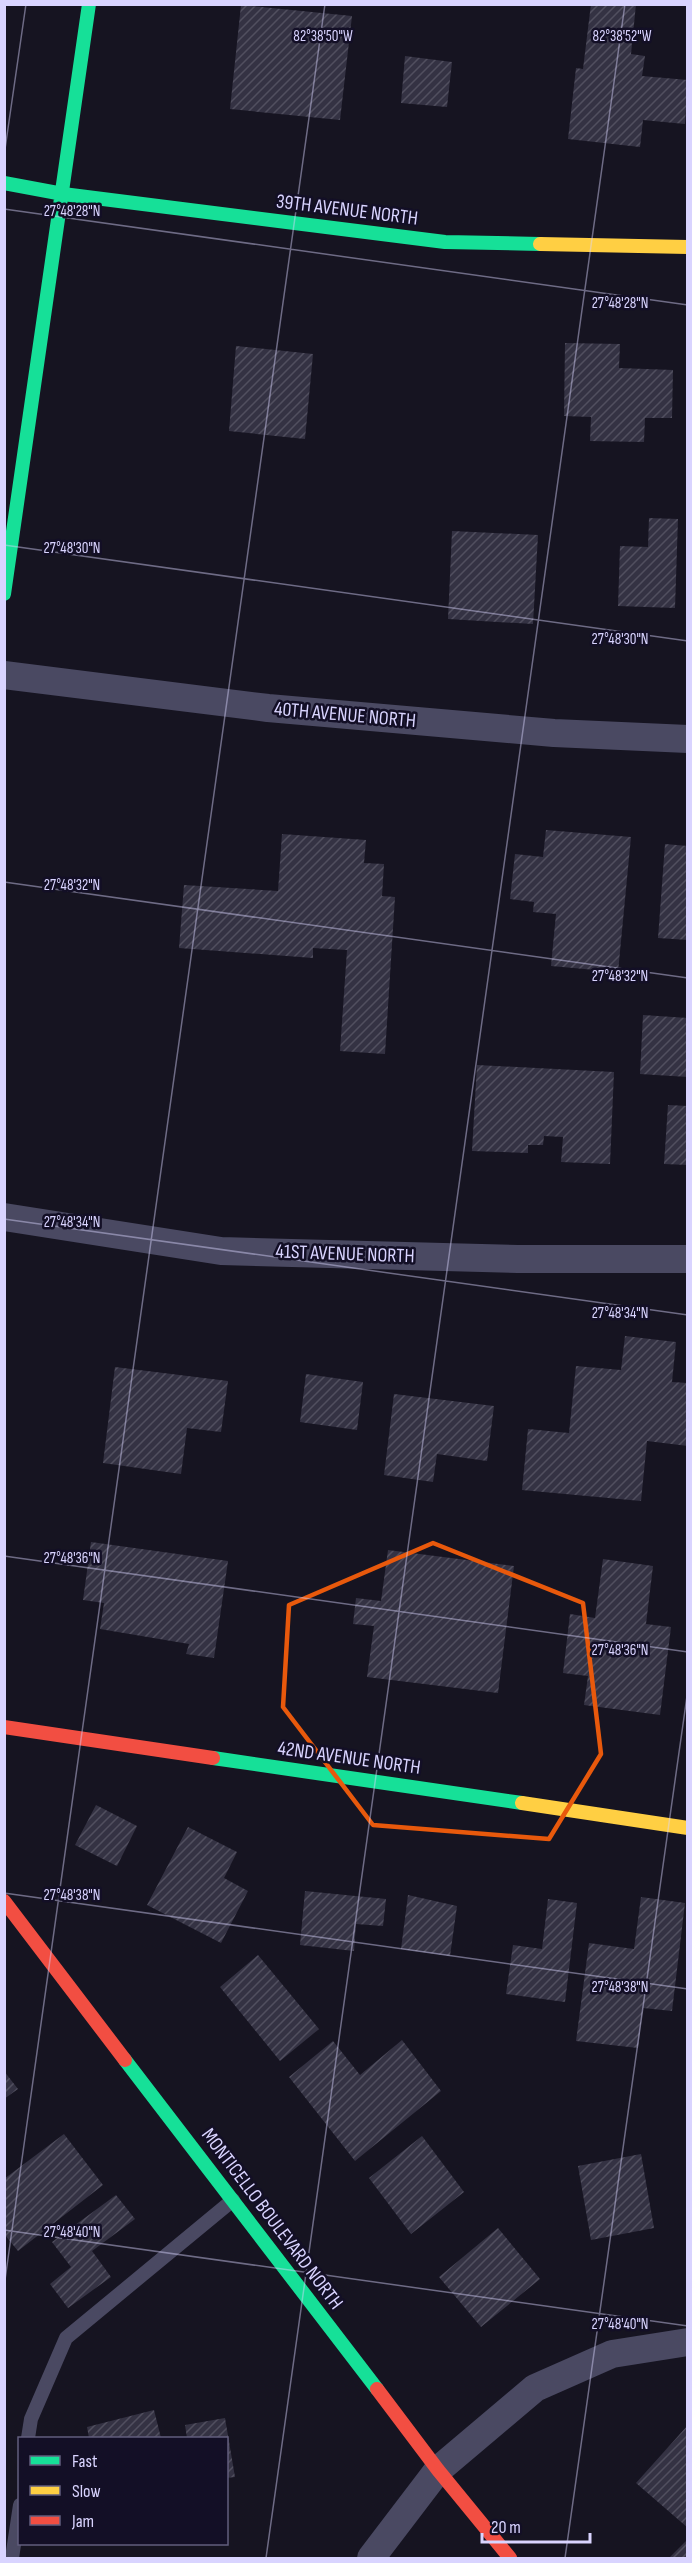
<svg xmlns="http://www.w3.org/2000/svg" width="692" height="2563" font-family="'Sofia Sans Condensed',sans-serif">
<defs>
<pattern id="building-hatch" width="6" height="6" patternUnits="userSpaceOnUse" patternTransform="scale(1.5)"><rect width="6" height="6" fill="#343243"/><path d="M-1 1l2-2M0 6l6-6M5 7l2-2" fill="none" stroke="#514f5f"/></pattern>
</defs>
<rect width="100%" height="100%" fill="#161421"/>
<!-- building -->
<path fill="url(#building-hatch)" d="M591 4H636L631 54 645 56 642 76 688 80 685 124 643 120 640 147 568 139 576 68 583 69Z
M241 5 352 16 340 120 230 109Z
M405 56 452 62 447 107 401 103Z
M565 343 620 344 619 368 673 370 672 418H645L644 442 590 441 591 417 564 416Z
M236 346 313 354 305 439 229 431Z
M649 518 678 519 675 608 618 606 620 546 648 547Z
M452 531 538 535 533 624 448 619Z
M546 830 631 837 618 972 551 966 556 914 533 912 534 902 510 899 515 854 543 857Z
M282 834 366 840 364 863 384 864 382 896 395 897 385 1054 340 1051 347 950 313 948V958L179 948 184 885 278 891Z
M665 844 688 846V940L658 938Z
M643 1015 688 1018V1077L640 1074Z
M477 1065 614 1072 610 1164 561 1162 563 1137 544 1136 543 1145H528V1153L472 1151Z
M668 1105 688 1106V1165L664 1164Z
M625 1336 676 1342 672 1382 688 1383V1446L647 1441 641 1501 522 1490 528 1429 569 1433 576 1366 621 1370Z
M115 1367 228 1381 221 1432 187 1428 181 1474 103 1463Z
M306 1374 363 1382 357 1430 300 1422Z
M394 1394 494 1406 487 1461 437 1454 433 1482 384 1475Z
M91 1542 228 1561 214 1658 186 1654 189 1644 100 1629 104 1603 83 1600Z
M388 1550 514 1566 498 1693 367 1677 374 1626 353 1624 356 1598 381 1601Z
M603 1559 653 1566 646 1624 671 1627 660 1715 584 1705 588 1676 563 1673 570 1614 595 1618Z
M96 1805 137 1826 117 1866 75 1845Z
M188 1827 237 1852 224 1878 248 1891 221 1943 147 1905Z
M305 1891 386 1899 383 1926 356 1924 354 1951 300 1945Z
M408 1895 457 1906 450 1956 401 1949Z
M641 1897 685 1903 672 2011 643 2008 638 2048 576 2041 589 1943 634 1949Z
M548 1899 577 1903 565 2002 506 1994 513 1945 542 1949Z
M258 1955 319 2029 280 2061 220 1987Z
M402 2040 441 2091 355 2161 289 2077 333 2041 360 2075Z
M4 2071 18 2089 4 2099Z
M64 2134 103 2185 18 2251 4 2234V2179Z
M422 2136 464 2192 411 2234 369 2178Z
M641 2154 654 2228 591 2240 578 2166Z
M116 2195 135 2219 92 2251 111 2277 68 2308 50 2284 71 2267 52 2242Z
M498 2228 540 2279 481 2327 439 2277Z
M154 2410 161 2438H89L87 2427Z
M225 2418 235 2477 226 2478V2438H187L185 2425Z
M688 2425V2528L636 2483Z
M688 2539V2558H669Z"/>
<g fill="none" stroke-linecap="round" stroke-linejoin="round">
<!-- lane -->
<path stroke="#4a4962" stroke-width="14" d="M28 2438 31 2419 66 2338 233 2200
M12 2558 20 2505"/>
<!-- street -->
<path stroke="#4a4962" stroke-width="28" d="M4 675 268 708 554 733 688 739
M4 1217 221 1251 518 1259H688
M371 2558 438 2470 535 2388 612 2354 688 2342"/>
<!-- fast -->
<path stroke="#16e098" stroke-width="14" d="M4 183 63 194 445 242 540 244
M4 594 89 4
M213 1758 522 1803
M125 2060 377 2389"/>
<!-- slow -->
<path stroke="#ffcf43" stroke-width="14" d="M540 244 688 247
M522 1803 688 1828"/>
<!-- jam -->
<path stroke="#f24e42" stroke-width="14" d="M4 1727 213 1758
M4 1901 125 2060
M377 2389 438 2470 510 2558"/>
</g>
<!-- marked area -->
<path fill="none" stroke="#e8590c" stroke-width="4.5" stroke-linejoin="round" d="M433 1543 583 1603 601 1754 549 1839 373 1825 283 1707 289 1605Z"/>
<!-- ticks -->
<path fill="none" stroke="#d9d4ff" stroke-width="1.5" stroke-opacity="0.45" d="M4 156 26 4M4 209 688 305M4 545 688 641M4 882 688 978M4 1219 688 1315M4 1556 688 1652M4 1893 688 1989M4 2230 688 2326M4 2287 325 4M266 2558 625 4M565 2558 688 1689"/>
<g text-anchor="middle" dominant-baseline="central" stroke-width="5" stroke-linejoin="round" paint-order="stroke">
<!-- street labels -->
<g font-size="20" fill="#d9d4ff" stroke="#130f26">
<text transform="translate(347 210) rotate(7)">39TH AVENUE NORTH</text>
<text transform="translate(345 715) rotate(5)">40TH AVENUE NORTH</text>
<text transform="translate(345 1254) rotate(2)">41ST AVENUE NORTH</text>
<text transform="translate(349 1758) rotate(8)">42ND AVENUE NORTH</text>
<text transform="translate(272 2219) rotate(53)">MONTICELLO BOULEVARD NORTH</text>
</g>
</g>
<g font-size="15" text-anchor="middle" fill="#d9d4ff" stroke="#130f26" stroke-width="5" stroke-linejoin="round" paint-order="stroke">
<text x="323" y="41">82°38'50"W</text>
<text x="622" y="41">82°38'52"W</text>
<text x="72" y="216">27°48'28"N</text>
<text x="620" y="308">27°48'28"N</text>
<text x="72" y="553">27°48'30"N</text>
<text x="620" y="644">27°48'30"N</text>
<text x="72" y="890">27°48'32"N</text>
<text x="620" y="981">27°48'32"N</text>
<text x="72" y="1227">27°48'34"N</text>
<text x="620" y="1318">27°48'34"N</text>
<text x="72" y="1563">27°48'36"N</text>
<text x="620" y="1655">27°48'36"N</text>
<text x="72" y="1900">27°48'38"N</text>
<text x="620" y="1992">27°48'38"N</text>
<text x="72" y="2237">27°48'40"N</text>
<text x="620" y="2329">27°48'40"N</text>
</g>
<!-- border -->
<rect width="692" height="2563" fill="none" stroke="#d9d4ff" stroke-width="12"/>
<!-- legend -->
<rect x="18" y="2437" width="210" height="108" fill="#130f26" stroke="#625e7d" stroke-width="1.5"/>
<rect x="30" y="2456" width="30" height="9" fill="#16e098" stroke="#625e7d" stroke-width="1.5"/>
<text x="72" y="2467" font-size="18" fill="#d9d4ff">Fast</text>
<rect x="30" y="2486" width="30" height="9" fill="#ffcf43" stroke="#625e7d" stroke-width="1.5"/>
<text x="72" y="2497" font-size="18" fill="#d9d4ff">Slow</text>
<rect x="30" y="2516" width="30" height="9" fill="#f24e42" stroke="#625e7d" stroke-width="1.5"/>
<text x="72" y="2527" font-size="18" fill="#d9d4ff">Jam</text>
<!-- scale -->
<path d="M482 2533v9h108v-9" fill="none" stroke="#d9d4ff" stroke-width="3"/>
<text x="491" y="2533" font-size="18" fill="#d9d4ff" stroke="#130f26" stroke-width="4.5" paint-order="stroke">20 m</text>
</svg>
